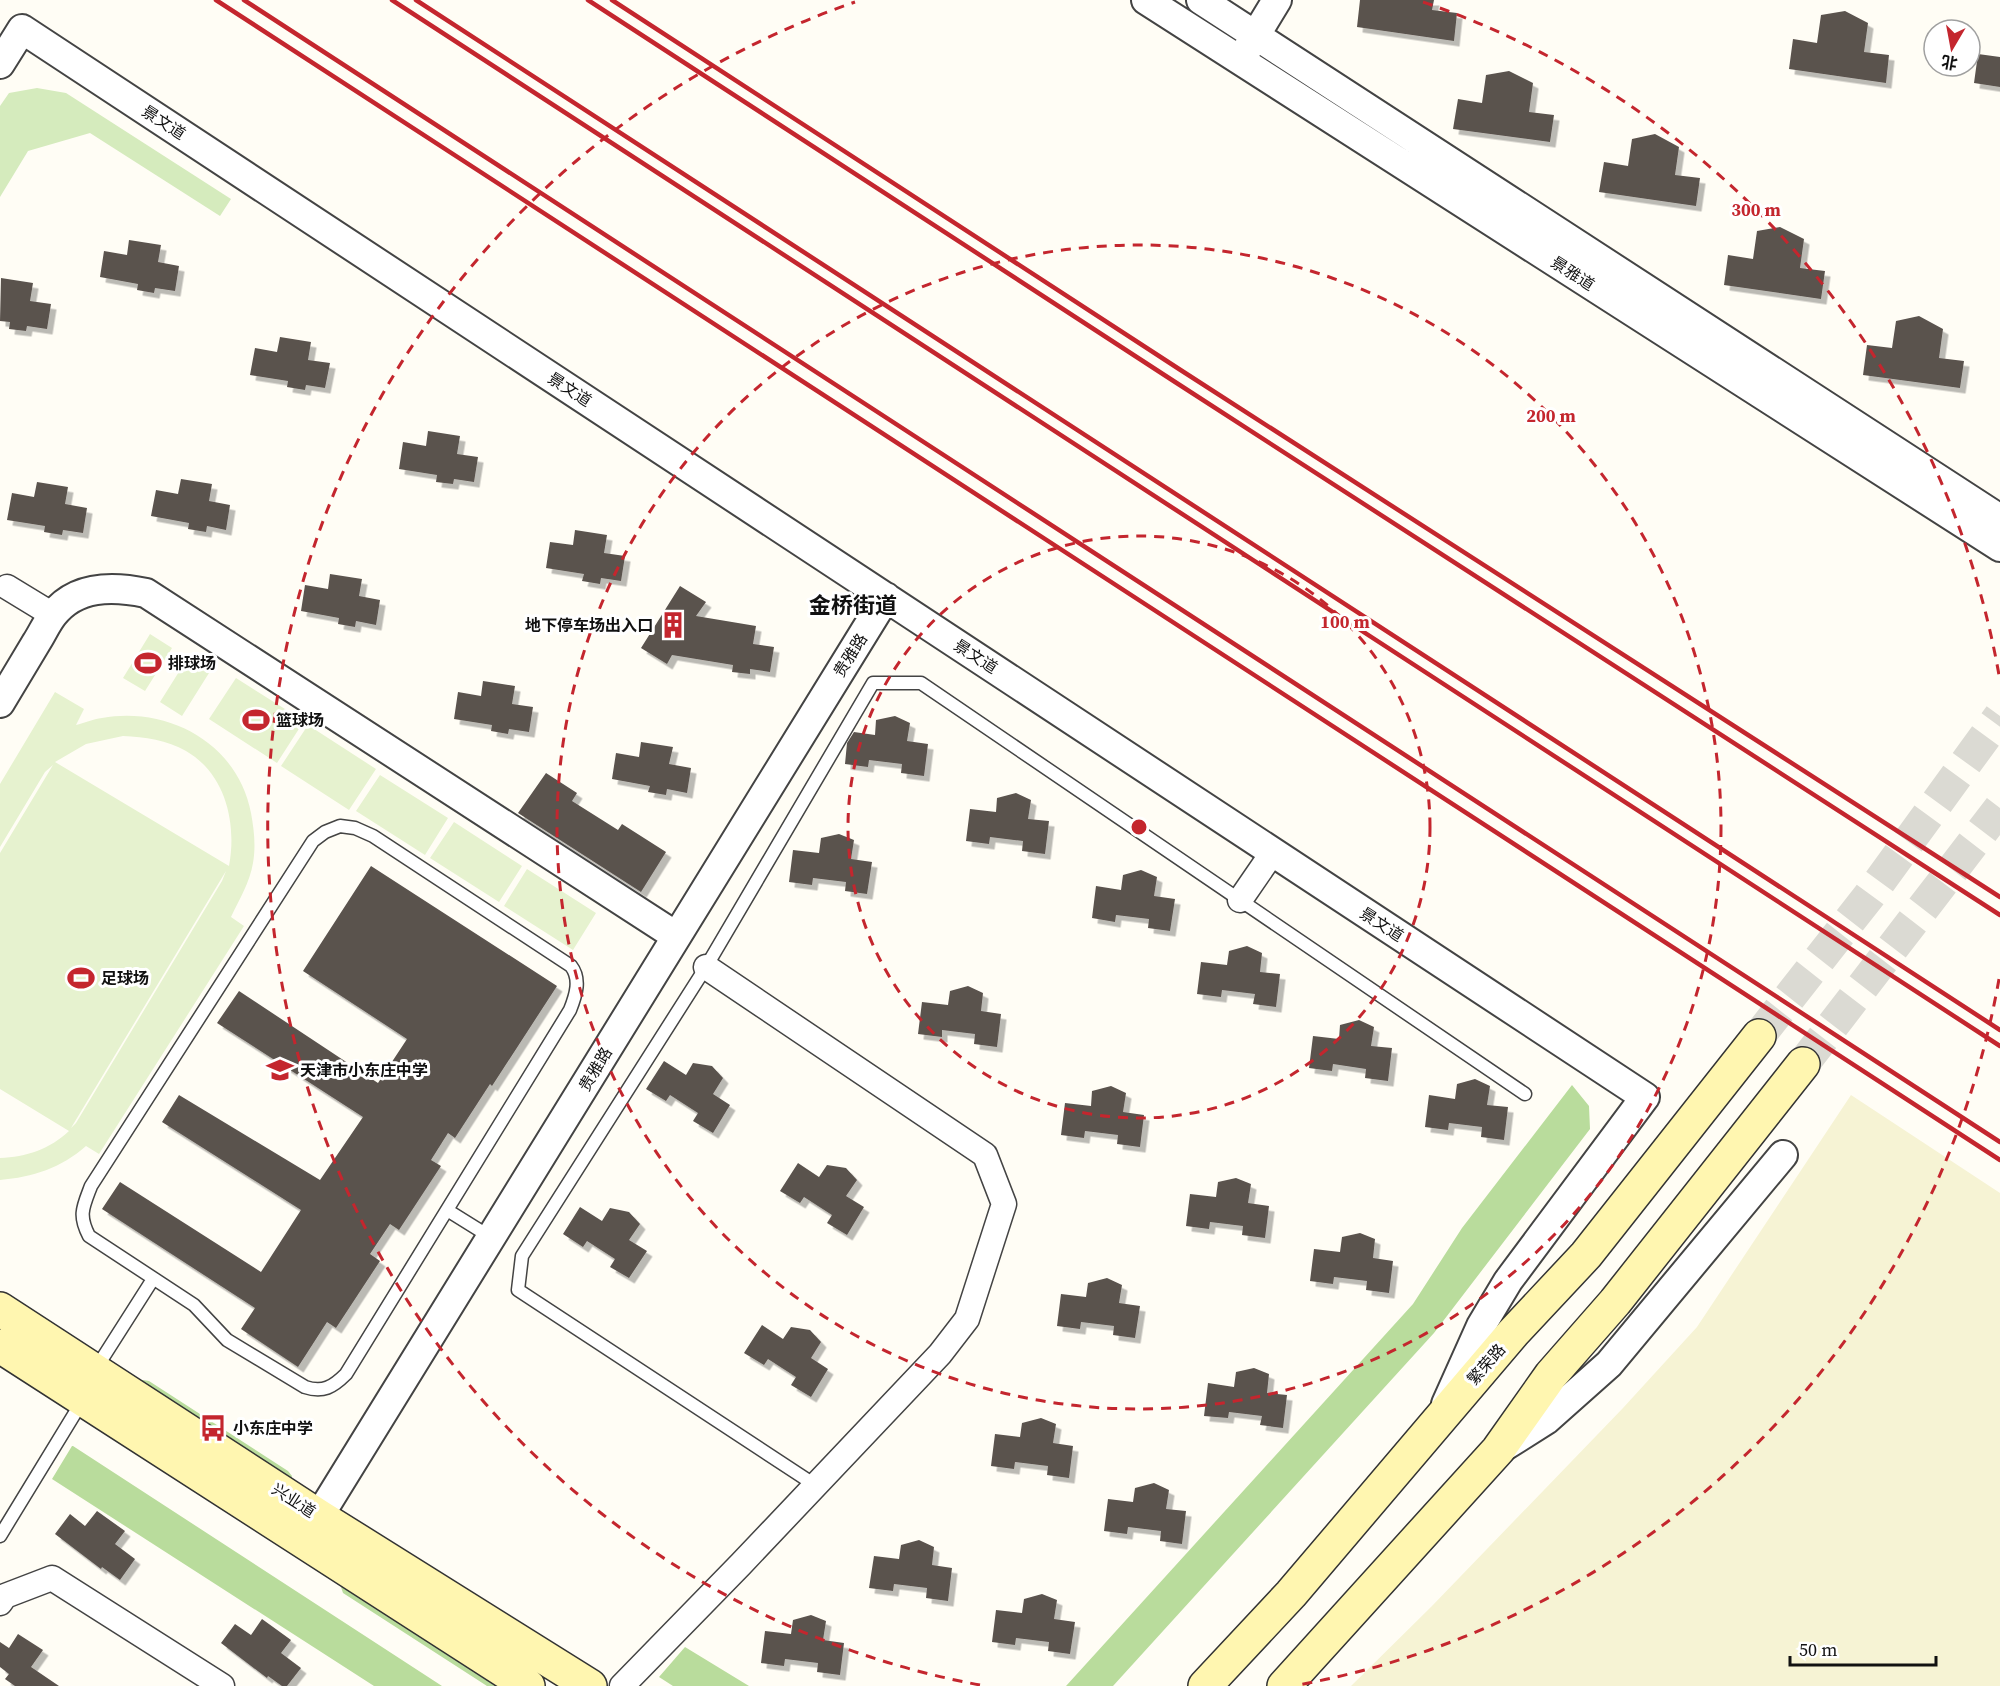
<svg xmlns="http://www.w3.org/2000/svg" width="2000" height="1686" font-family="'Source Serif 4','Noto Sans SC',serif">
<defs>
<filter id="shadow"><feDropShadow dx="5.5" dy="5.5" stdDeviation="0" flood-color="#0004"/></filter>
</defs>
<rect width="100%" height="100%" fill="#fffdf5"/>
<!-- farmland -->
<path fill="#f6f3d4" d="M1851 1095 2000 1193V1686H1351L1432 1606 1623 1408 1697 1327Z"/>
<!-- green -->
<path fill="#d5ebbd" d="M37 88 66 93 231 199 220 216 90 133 28 151 0 197V106L9 93Z"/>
<!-- forest -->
<path fill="#b9dc9c" d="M1572 1085 1589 1106 1590 1129 1434 1333 1113 1686H1066L1413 1304 1462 1228Z
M143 1380 149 1381 288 1471 292 1476 291 1481 139 1383Z
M72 1446H73L442 1686H374L52 1479Z
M344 1585 505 1686H487L343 1593 341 1587Z
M685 1647 749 1686H673L659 1677Z"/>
<!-- pitch -->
<path fill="#e6f2cf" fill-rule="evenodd" d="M150 634 172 648 145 691 123 678Z
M187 659 209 673 182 716 160 702Z
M236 678 304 721 277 763 209 719Z
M55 692 84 709 76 725C84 723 93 719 102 718 169 706 238 744 251 813 254 829 256 846 253 863 250 882 239 900 231 917L244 926 99 1154 86 1146C61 1168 33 1177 0 1180V1158C26 1157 50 1149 69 1131L0 1089V853L53 765 45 772 0 847V784ZM123 736C145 737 167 740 186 751 226 774 237 824 229 866L55 762 86 744ZM226 871 222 881 76 1123 71 1128Z
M308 725 376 769 349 810 281 766Z
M380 775 448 818 425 855 356 811Z
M454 822 522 866 499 902 430 858Z
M527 869 596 913 573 950 504 906Z"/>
<!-- building -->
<path fill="#5a524d" filter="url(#shadow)" d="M1360 0H1434L1432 10 1457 13 1454 41 1357 27Z
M1845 11 1868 23 1864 52 1889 55 1886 83 1789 69 1793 39 1817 43 1821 15Z
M1978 54 2000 57V87L1974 83Z
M1509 71 1533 83 1529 112 1554 115 1550 142 1453 129 1458 99 1482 103 1486 75Z
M1655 134 1679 147 1675 175 1700 178 1696 206 1599 192 1604 162 1628 166 1632 139Z
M1780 227 1804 239 1800 268 1825 271 1821 299 1724 285 1728 255 1753 259 1757 231Z
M129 240 161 245 158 262 179 266 175 291 155 288 154 293 137 290 138 284 100 277 104 251 127 255Z
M1 278 33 283 30 301 51 304 47 329 27 326 26 331 9 329 10 322 0 321Z
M1919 316 1943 329 1939 358 1964 361 1960 388 1863 375 1867 345 1892 348 1896 321Z
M280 337 311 342 308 360 330 363 325 388 306 385 305 390 287 387 288 381 250 375 255 348 277 352Z
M428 431 460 436 457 454 478 457 474 482 454 479 453 484 436 482 437 475 399 469 403 442 426 446Z
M181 479 212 484 209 501 230 505 226 530 207 526 206 532 188 529 189 523 151 516 156 490 178 494Z
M37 482 68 487 65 504 87 508 83 533 63 530 62 535 44 532 45 526 7 520 12 493 34 497Z
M575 530 607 535 604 553 625 556 621 581 601 578 600 584 582 581 584 574 546 568 550 542 573 545Z
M330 574 362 579 359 596 380 600 376 625 356 621 355 627 338 624 339 618 301 611 305 585 328 589Z
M680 586 706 602 696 616 756 626 753 644 774 647 770 672 750 669V674L732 672 733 665 672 655 667 664 641 648Z
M483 681 515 686 512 704 533 707 529 732 509 729 508 734 491 731 492 725 454 719 458 692 481 696Z
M895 716 910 723 907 741 928 744 924 776 901 773 902 764 869 760 868 767 845 764 847 743 854 732 875 735 876 720Z
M641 742 673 747 669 764 691 768 687 793 667 789 666 795 648 792 650 786 612 779 616 753 639 757Z
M546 773 577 793 572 801 618 830 622 824 666 852 641 892 518 813Z
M1016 793 1031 800 1028 819 1049 821 1045 854 1022 851 1023 841 990 837 989 844 966 841 970 809 996 812 997 798Z
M839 834 854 840 851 859 872 862 867 894 845 891 846 882 813 878 812 885 789 882 793 850 819 853 821 838Z
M371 866 557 986 492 1086 490 1084 455 1138 448 1133 431 1160 441 1166 399 1230 390 1224 370 1254 380 1261 336 1328 327 1322 298 1367 241 1329 255 1308 102 1209 120 1182 261 1272 301 1210 162 1122 179 1095 320 1180 363 1117 217 1023 239 991 378 1083 407 1039 303 971Z
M1141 870 1157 877 1154 896 1175 899 1170 931 1148 928 1149 919 1116 915 1115 922 1092 918 1096 886 1121 890 1123 875Z
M1247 946 1262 953 1260 972 1280 974 1276 1007 1253 1004 1255 994 1222 990 1221 997 1197 994 1201 962 1227 965 1229 951Z
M968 986 983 993 981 1011 1001 1014 997 1047 974 1044 975 1034 942 1030V1037L918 1034 922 1002 948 1005 950 991Z
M1359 1020 1374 1027 1371 1046 1392 1048 1388 1081 1365 1078 1366 1069 1333 1064 1332 1071 1309 1068 1313 1036 1339 1039 1340 1025Z
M664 1061 686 1075 693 1063 712 1066 723 1078 713 1094 730 1105 713 1133 693 1121 698 1113 670 1095 666 1101 646 1089Z
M1475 1079 1490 1086 1487 1105 1508 1107 1504 1140 1481 1137 1482 1127 1449 1123 1448 1130 1425 1127 1429 1095 1455 1099 1457 1084Z
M1111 1086 1126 1093 1123 1112 1144 1115 1140 1147 1117 1144 1118 1135 1085 1131 1084 1138 1061 1135 1065 1103 1091 1106 1092 1091Z
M798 1163 819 1177 827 1165 846 1168 857 1180 846 1196 864 1207 847 1235 827 1223 832 1215 804 1197 800 1203 780 1191Z
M1236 1178 1251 1184 1248 1203 1269 1206 1265 1238 1242 1235 1243 1226 1210 1222 1209 1229 1186 1226 1190 1194 1216 1197 1218 1182Z
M580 1207 602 1221 610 1208 629 1212 640 1224 629 1240 647 1251 629 1278 610 1267 615 1259 587 1241 583 1247 563 1234Z
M1360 1233 1375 1239 1373 1258 1393 1261 1389 1293 1366 1290 1367 1281 1334 1277 1333 1284 1310 1281 1314 1249 1340 1252 1342 1237Z
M1107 1278 1122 1285 1119 1303 1140 1306 1135 1338 1113 1335 1114 1326 1081 1322 1080 1329 1057 1326 1061 1294 1086 1297 1088 1283Z
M762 1325 783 1339 791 1327 810 1330 821 1342 811 1358 828 1369 811 1397 791 1385 796 1377 768 1359 764 1365 744 1353Z
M1254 1368 1269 1374 1267 1393 1287 1395 1283 1428 1260 1425 1262 1416 1229 1412 1228 1418 1204 1416 1208 1383 1234 1387 1236 1372Z
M1041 1418 1056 1424 1053 1443 1073 1446 1069 1478 1047 1475 1048 1466 1015 1462 1014 1469 991 1466 995 1434 1020 1437 1022 1423Z
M1154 1483 1169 1490 1166 1509 1186 1511 1182 1544 1160 1541 1161 1531 1128 1527 1127 1534 1104 1531 1108 1499 1133 1502 1135 1488Z
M97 1511 125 1531 115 1544 135 1559 120 1580 102 1567 101 1569 55 1534 70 1514 85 1526Z
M919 1540 934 1547 932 1565 952 1568 948 1601 926 1598 927 1588 894 1584 893 1591 869 1588 874 1556 899 1559 901 1545Z
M1042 1594 1057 1600 1054 1619 1075 1622 1070 1654 1048 1651 1049 1642 1016 1638 1015 1645 992 1642 996 1610 1022 1613 1024 1599Z
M811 1615 826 1621 823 1640 844 1643 840 1675 817 1672 818 1663 785 1659 784 1666 761 1663 765 1631 791 1634 793 1620Z
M262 1619 291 1640 281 1653 301 1668 287 1686H282L268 1676 267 1678 221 1643 235 1624 251 1635Z
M18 1634 43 1650 31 1667 59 1686H15L5 1679 9 1674 0 1667V1642L9 1648Z"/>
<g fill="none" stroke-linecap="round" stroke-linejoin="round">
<!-- secondary-tunnel -->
<path stroke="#dbdad3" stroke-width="33" stroke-dasharray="33 16" stroke-linecap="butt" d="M1759 1036 1869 896 2000 716
M1803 1064 2000 808"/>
<defs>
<path id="service" d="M340 826 355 828 373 836 571 966C581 979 576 995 570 1010L346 1374C333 1387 323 1393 305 1387L227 1340 194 1305 89 1236C78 1215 83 1207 91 1186L313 841 325 832Z
M447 1210 492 1238
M95 1370 153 1279
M815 1485 518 1290 522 1256 706 967 873 683H921L1525 1094
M0 1536 83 1400"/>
<path id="minor" d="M7 587 53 615
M1240 900 1273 852
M0 1603 5 1596 52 1578 222 1686
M622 1686 741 1564 940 1354 967 1319 1004 1204 985 1155 706 967"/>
<path id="tertiary" d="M1146 0 2000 547
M1201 0 2000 519
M1246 51 1277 0
M0 64 22 29 1645 1097 1508 1281 1481 1326 1446 1404
M0 703C12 683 24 663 36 643 42 634 46 624 53 615 76 585 113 586 146 593L676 936
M1500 1449 1546 1420 1609 1364 1783 1155
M308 1534 886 597"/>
<path id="secondary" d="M0 1309 320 1517 590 1686
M0 1346 528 1686
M1205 1686 1291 1594 1513 1333 1586 1255 1759 1036
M1284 1686 1498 1450 1551 1375 1615 1302 1803 1064"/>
</defs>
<!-- service casing -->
<use href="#service" stroke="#444" stroke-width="15"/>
<!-- minor casing -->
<use href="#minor" stroke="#444" stroke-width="27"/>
<!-- tertiary casing -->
<use href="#tertiary" stroke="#444" stroke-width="32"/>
<!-- secondary casing -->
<use href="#secondary" stroke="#333" stroke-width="36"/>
<!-- service -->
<use href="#service" stroke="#fff" stroke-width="12"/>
<!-- minor -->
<use href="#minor" stroke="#fff" stroke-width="24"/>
<!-- tertiary -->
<use href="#tertiary" stroke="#fff" stroke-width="28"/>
<!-- secondary -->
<use href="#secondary" stroke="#fff6b0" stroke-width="33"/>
<!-- rail -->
<path stroke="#c4262e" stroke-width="4.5" d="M216 0 2000 1160
M244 0 2000 1142
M392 0 2000 1046
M416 0 2000 1030
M588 0 1172 380 2000 915
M612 0 1179 369 2000 897"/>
</g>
<!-- distance rings -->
<g fill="none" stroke="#c4262e" stroke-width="3" stroke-dasharray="10 8">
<circle cx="1139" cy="827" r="291"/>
<circle cx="1139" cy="827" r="582"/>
<path d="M1999 979A873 873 0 0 1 1298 1685M980 1685A873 873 0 0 1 855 2M1423 2A873 873 0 0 1 1999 675"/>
</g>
<!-- icons -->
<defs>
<symbol id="building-bare" viewBox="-9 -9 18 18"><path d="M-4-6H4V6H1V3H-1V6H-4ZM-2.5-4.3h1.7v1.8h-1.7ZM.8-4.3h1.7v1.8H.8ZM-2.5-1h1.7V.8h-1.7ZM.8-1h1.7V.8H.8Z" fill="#c4262e" stroke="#fff" stroke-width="2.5" paint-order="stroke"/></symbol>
<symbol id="stadium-bare" viewBox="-9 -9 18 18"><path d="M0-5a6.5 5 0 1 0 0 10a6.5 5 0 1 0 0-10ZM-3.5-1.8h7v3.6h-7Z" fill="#c4262e" stroke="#fff" stroke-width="2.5" paint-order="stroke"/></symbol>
<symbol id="school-bare" viewBox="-9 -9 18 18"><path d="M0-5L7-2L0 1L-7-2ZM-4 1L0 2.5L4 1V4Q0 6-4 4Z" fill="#c4262e" stroke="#fff" stroke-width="2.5" paint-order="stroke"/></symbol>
<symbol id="bus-bare" viewBox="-9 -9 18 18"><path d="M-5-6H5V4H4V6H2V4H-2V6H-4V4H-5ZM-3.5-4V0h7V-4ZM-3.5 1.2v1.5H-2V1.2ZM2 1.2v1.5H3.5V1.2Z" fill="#c4262e" stroke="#fff" stroke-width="2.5" paint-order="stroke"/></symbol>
</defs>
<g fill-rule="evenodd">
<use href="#building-bare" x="654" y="606" width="38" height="38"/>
<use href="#stadium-bare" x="129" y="644" width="38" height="38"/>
<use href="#stadium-bare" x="237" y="701" width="38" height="38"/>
<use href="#stadium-bare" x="62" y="959" width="38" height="38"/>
<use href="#school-bare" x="261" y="1051" width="38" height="38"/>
<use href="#bus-bare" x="194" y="1409" width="38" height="38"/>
</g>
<g text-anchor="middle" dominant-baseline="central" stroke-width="6" stroke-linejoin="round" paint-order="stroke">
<!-- street labels -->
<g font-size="16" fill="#111" stroke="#fff">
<text transform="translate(164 122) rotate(33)">景文道</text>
<text transform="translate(1573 273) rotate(33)">景雅道</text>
<text transform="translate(570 389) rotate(33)">景文道</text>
<text transform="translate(850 655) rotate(-58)">贵雅路</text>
<text transform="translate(976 656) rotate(33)">景文道</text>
<text transform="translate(1382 924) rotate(33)">景文道</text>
<text transform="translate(595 1069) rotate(-59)">贵雅路</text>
<text transform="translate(1486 1364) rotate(-49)">繁荣路</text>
<text transform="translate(294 1500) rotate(33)">兴业道</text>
</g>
<!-- poi labels -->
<g font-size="16" font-weight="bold" fill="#111" stroke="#fff" text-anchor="start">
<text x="653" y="625" text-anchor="end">地下停车场出入口</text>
<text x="168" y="663">排球场</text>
<text x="276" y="720">篮球场</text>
<text x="101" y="978">足球场</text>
<text x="300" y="1070">天津市小东庄中学</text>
<text x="233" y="1428">小东庄中学</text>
</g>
<!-- district labels -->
<g font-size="22" font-weight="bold" fill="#111" stroke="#fff">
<text x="853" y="605">金桥街道</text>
</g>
</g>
<circle cx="1139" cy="827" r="9" fill="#c4262e" stroke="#fff" stroke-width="3"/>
<g font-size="18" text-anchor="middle" font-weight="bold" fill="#c4262e" stroke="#fff" stroke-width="6" stroke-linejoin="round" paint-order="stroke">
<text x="1756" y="216">300 m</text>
<text x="1551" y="422">200 m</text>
<text x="1345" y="628">100 m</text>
</g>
<!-- north arrow -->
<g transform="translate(1952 48) rotate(190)"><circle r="28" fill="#ffffff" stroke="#a0a0a0" stroke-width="1.5"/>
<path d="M0-4.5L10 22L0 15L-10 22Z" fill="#c4262e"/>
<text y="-9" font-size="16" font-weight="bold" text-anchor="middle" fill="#111111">北</text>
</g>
<!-- scale -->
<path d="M1790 1656v9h146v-9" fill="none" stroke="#111111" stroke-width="3"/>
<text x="1799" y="1656" font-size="18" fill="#111111" stroke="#ffffff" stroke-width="4.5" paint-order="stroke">50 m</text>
</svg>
